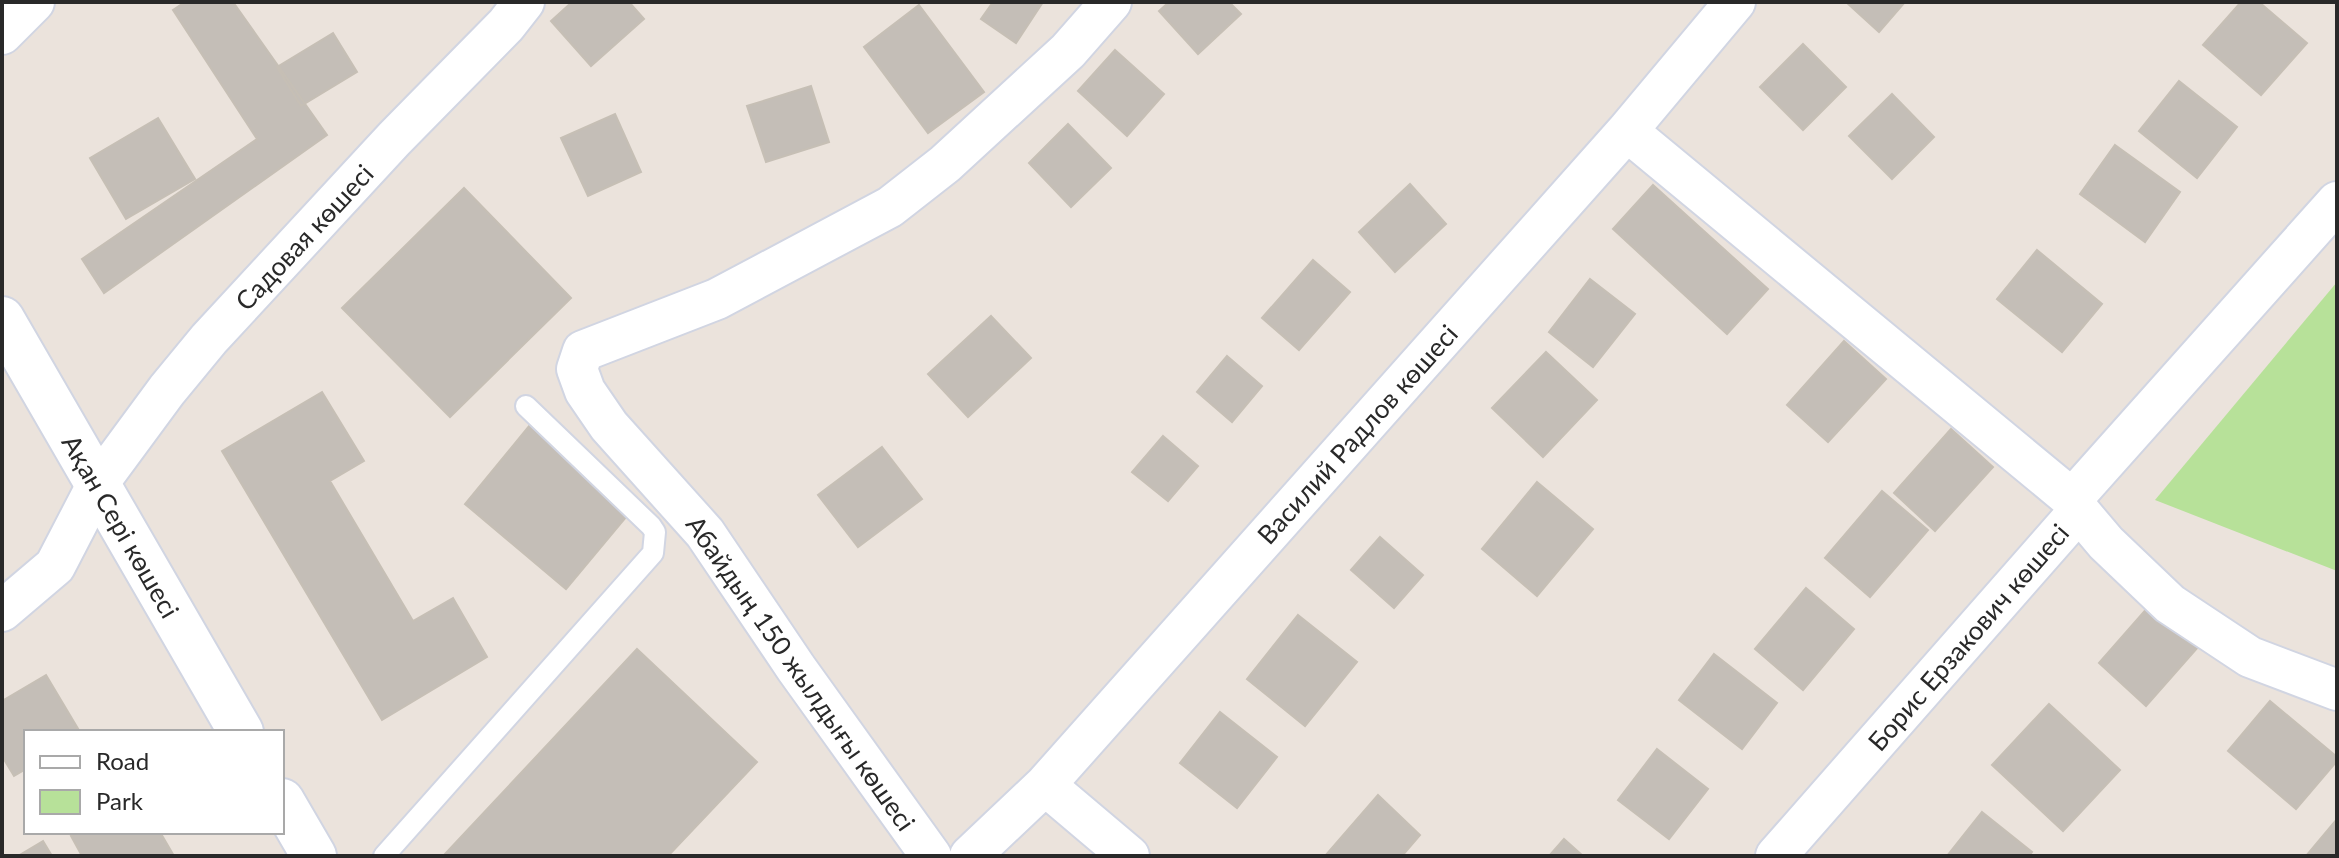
<svg xmlns="http://www.w3.org/2000/svg" width="2339" height="858" font-family="Lato,sans-serif">
<rect width="100%" height="100%" fill="#ebe3dc"/>
<!-- green -->
<path fill="#b7e199" d="M2337 282V571L2155 500Z"/>
<!-- building -->
<path fill="#c4beb7" stroke="#c6bfb5" stroke-width="2" d="M185 2H233L327 135 104 293 82 259 257 139 173 10Z
M572 2H629L644 19 591 66 551 21Z
M993 2H1043L1016 43 981 19Z
M1169 2H1229L1241 14 1198 54 1159 11Z
M1846 2H1905L1879 32Z
M2241 2H2259L2307 43 2261 95 2203 45Z
M919 5 984 92 928 133 864 47Z
M333 33 357 72 301 106 277 67Z
M1803 44 1846 87 1803 130 1760 87Z
M1115 50 1164 94 1127 136 1078 91Z
M2179 81 2237 127 2197 178 2139 131Z
M811 86 829 142 766 162 747 106Z
M1892 94 1934 137 1892 179 1849 136Z
M615 114 641 172 588 196 561 138Z
M158 118 195 179 126 219 90 158Z
M1068 124 1111 168 1071 207 1029 163Z
M2115 145 2180 192 2145 242 2080 194Z
M1410 184 1446 224 1395 272 1359 232Z
M1653 185 1768 289 1727 334 1613 229Z
M464 188 571 298 450 417 342 308Z
M2037 250 2102 304 2062 352 1997 299Z
M1313 260 1350 292 1299 350 1262 318Z
M1590 279 1635 314 1593 367 1549 332Z
M991 316 1031 358 968 417 928 374Z
M1844 341 1886 379 1828 442 1787 405Z
M1546 352 1597 400 1543 457 1492 408Z
M1227 356 1262 386 1232 422 1197 392Z
M322 392 364 461 330 481 413 621 453 598 487 657 382 720 222 451Z
M530 425 632 510 566 589 465 504Z
M1951 429 1993 467 1935 531 1894 493Z
M1163 436 1198 466 1168 501 1132 472Z
M882 447 922 499 858 547 818 495Z
M1537 482 1593 529 1537 596 1482 549Z
M1882 491 1928 530 1870 597 1825 558Z
M1380 537 1423 575 1394 608 1351 570Z
M1806 588 1854 629 1803 690 1755 649Z
M2150 605 2198 647 2146 706 2099 663Z
M1298 615 1357 662 1305 726 1247 679Z
M637 649 757 762 668 856H447L445 854Z
M1714 654 1777 703 1742 749 1679 700Z
M46 675 80 732H26V769L14 776 2 756V701Z
M2270 701 2337 757V761L2296 809 2228 751Z
M2049 704 2120 770 2063 831 1992 765Z
M1220 712 1277 757 1237 808 1180 763Z
M1657 749 1708 789 1669 839 1618 800Z
M1378 795 1420 835 1402 856H1325Z
M1982 812 2032 852 2029 856H1947Z
M2337 819V856H2306Z
M78 832H160L174 856H82L71 836Z
M1564 839 1583 856H1549Z
M43 841 52 856H18Z"/>
<g fill="none" stroke-linecap="round" stroke-linejoin="round">
<defs>
<path id="lane" d="M384 856 653 553 655 532 651 526 526 406"/>
<path id="street" d="M2 34 34 2
M1627 131 2072 499
M2079 511 2106 543 2170 604 2250 657 2337 690
M2 611 55 566 97 485 167 390 209 339 394 139 506 25 524 2
M1045 785 1129 856
M931 856 796 668 705 533 609 426 585 391 577 369 583 351 717 299 890 207 945 164 1068 51 1111 2
M970 856 1045 785 1627 131 1735 2
M1776 856 2079 511 2072 499 2337 202"/>
<path id="secondary" d="M2 319 241 732
M282 801 314 856"/>
</defs>
<!-- lane casing -->
<use href="#lane" stroke="#d1d5e2" stroke-width="24"/>
<!-- street casing -->
<use href="#street" stroke="#d1d5e2" stroke-width="44"/>
<!-- secondary casing -->
<use href="#secondary" stroke="#d1d5e2" stroke-width="48"/>
<!-- lane -->
<use href="#lane" stroke="#fff" stroke-width="20"/>
<!-- street -->
<use href="#street" stroke="#fff" stroke-width="40"/>
<!-- secondary -->
<use href="#secondary" stroke="#fff" stroke-width="44"/>
</g>
<g text-anchor="middle" dominant-baseline="central" stroke-width="6" stroke-linejoin="round" paint-order="stroke">
<!-- street labels -->
<g font-size="26" fill="#292929" stroke="#fff">
<text transform="translate(304 237) rotate(-47)">Садовая көшесі</text>
<text transform="translate(1357 434) rotate(-48)">Василий Радлов көшесі</text>
<text transform="translate(121 526) rotate(60)">Ақан Сері көшесі</text>
<text transform="translate(1968 637) rotate(-49)">Борис Ерзакович көшесі</text>
<text transform="translate(801 673) rotate(55)">Абайдың 150 жылдығы көшесі</text>
</g>
</g>
<!-- border -->
<rect width="2339" height="858" fill="none" stroke="#292929" stroke-width="8"/>
<!-- legend -->
<rect x="24" y="730" width="260" height="104" fill="#ffffff" stroke="#a9a9a9" stroke-width="2"/>
<rect x="40" y="756" width="40" height="12" fill="#ffffff" stroke="#a9a9a9" stroke-width="2"/>
<text x="96" y="770" font-size="24" fill="#292929">Road</text>
<rect x="40" y="790" width="40" height="24" fill="#b7e199" stroke="#a9a9a9" stroke-width="2"/>
<text x="96" y="810" font-size="24" fill="#292929">Park</text>
</svg>
